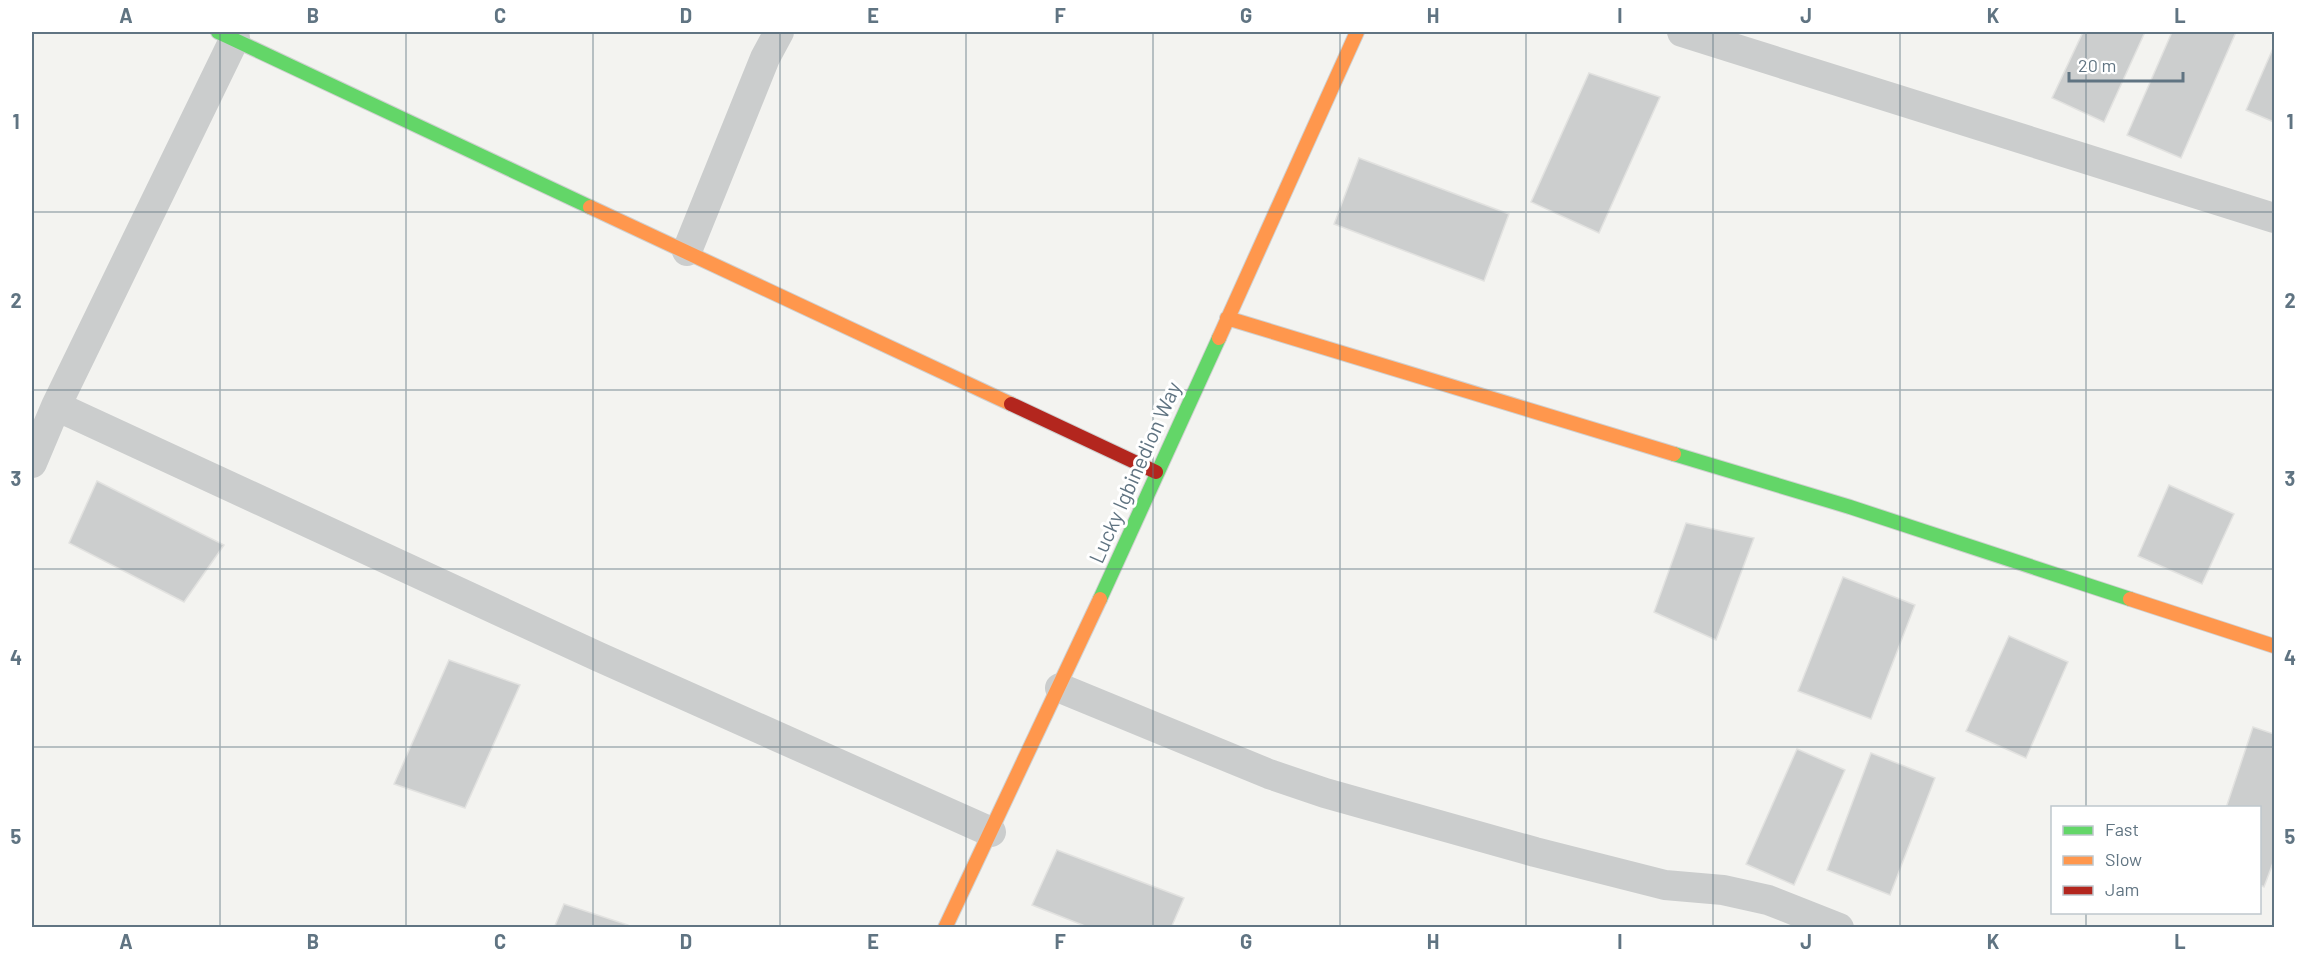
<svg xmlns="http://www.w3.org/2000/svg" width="2306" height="959" font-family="Barlow,sans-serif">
<rect width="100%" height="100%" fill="#f3f3f0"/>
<!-- building -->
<path fill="#cccece" stroke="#e2e2e0" stroke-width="1.5" d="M2083 32H2145L2104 122 2052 98Z
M2172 32H2236L2181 158 2127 135Z
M2274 46V122L2246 110Z
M1589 73 1660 97 1599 233 1531 202Z
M1359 158 1509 214 1484 281 1334 224Z
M97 481 224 545 184 602 69 543Z
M2169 485 2234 514 2202 584 2138 556Z
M1686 523 1754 538 1716 640 1654 612Z
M1843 577 1915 605 1871 719 1798 691Z
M2009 636 2068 662 2026 758 1966 731Z
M449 660 520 685 465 808 394 784Z
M2253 727 2274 734V860L2264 887 2260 885V808H2226Z
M1797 749 1845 770 1794 885 1746 864Z
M1871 753 1935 778 1890 895 1827 870Z
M1057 850 1184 898 1171 928H1090L1032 905Z
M564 904 628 925V928H554Z"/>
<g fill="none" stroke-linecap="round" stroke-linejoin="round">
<defs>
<path id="fast" d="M218 32 590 207
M1674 454 1850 507 2130 599
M1100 599 1219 338"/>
<path id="slow" d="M590 207 1011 404
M1227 318 1674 454
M1219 338 1357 32
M2130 599 2274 646
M945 928 1100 599"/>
<path id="jam" d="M1011 404 1156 472"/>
</defs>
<!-- fast casing -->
<use href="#fast" stroke="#cfd0d0" stroke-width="16"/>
<!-- slow casing -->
<use href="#slow" stroke="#cfd0d0" stroke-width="16"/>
<!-- jam casing -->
<use href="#jam" stroke="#cfd0d0" stroke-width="16"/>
<!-- street -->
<path stroke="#cbcdcd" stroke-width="30" d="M1682 32 2274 218
M687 251 765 58 779 32
M56 406 599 657 991 832
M32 463 56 406 235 38
M1060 688 1269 774 1325 793 1535 852 1665 885 1723 890 1768 900 1839 928"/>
<!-- fast -->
<use href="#fast" stroke="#63d668" stroke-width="14"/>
<!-- slow -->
<use href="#slow" stroke="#ff974d" stroke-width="14"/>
<!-- jam -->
<use href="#jam" stroke="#b3261e" stroke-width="14"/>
</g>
<!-- grid -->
<path fill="none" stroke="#607482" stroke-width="1.5" stroke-opacity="0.55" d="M220 32V928M406 32V928M593 32V928M780 32V928M966 32V928M1153 32V928M1340 32V928M1526 32V928M1713 32V928M1900 32V928M2086 32V808M32 212H2274M32 390H2274M32 569H2274M32 747H2274M2086 912V928"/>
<g text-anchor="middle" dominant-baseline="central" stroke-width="6" stroke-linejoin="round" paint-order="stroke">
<!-- street labels -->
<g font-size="21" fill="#607482" stroke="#fff">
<text transform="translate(1134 472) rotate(-66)">Lucky Igbinedion Way</text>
</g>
</g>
<!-- border -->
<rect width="2306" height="959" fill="none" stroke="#ffffff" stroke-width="66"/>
<!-- legend -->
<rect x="2051" y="806" width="210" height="108" fill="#ffffff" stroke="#bfc7cd" stroke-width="1.5"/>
<rect x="2063" y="826" width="30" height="9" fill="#63d668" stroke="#bfc7cd" stroke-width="1.5"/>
<text x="2105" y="836" font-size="18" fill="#607482">Fast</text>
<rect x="2063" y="856" width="30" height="9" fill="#ff974d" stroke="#bfc7cd" stroke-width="1.5"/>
<text x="2105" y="866" font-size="18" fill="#607482">Slow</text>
<rect x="2063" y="886" width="30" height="9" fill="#b3261e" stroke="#bfc7cd" stroke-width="1.5"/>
<text x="2105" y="896" font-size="18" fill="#607482">Jam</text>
<!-- scale -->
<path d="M2069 72v9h114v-9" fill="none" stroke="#607482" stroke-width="3"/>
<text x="2078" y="72" font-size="18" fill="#607482" stroke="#ffffff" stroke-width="4.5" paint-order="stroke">20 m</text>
<rect x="33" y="33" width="2240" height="893" fill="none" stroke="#607482" stroke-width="2"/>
<g font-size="20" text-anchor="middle" font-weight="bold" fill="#607482">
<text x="126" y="23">A</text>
<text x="313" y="23">B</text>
<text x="500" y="23">C</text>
<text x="686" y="23">D</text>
<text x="873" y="23">E</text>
<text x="1060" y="23">F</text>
<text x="1246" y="23">G</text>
<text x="1433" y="23">H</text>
<text x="1620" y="23">I</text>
<text x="1806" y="23">J</text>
<text x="1993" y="23">K</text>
<text x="2180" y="23">L</text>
<text x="16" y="129">1</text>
<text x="2290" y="129">1</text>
<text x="16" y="308">2</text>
<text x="2290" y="308">2</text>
<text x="16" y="486">3</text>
<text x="2290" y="486">3</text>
<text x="16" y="665">4</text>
<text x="2290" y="665">4</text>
<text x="16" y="844">5</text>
<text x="2290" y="844">5</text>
<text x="126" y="949">A</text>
<text x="313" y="949">B</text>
<text x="500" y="949">C</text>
<text x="686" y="949">D</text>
<text x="873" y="949">E</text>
<text x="1060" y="949">F</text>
<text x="1246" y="949">G</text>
<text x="1433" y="949">H</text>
<text x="1620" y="949">I</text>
<text x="1806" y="949">J</text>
<text x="1993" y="949">K</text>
<text x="2180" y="949">L</text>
</g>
</svg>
